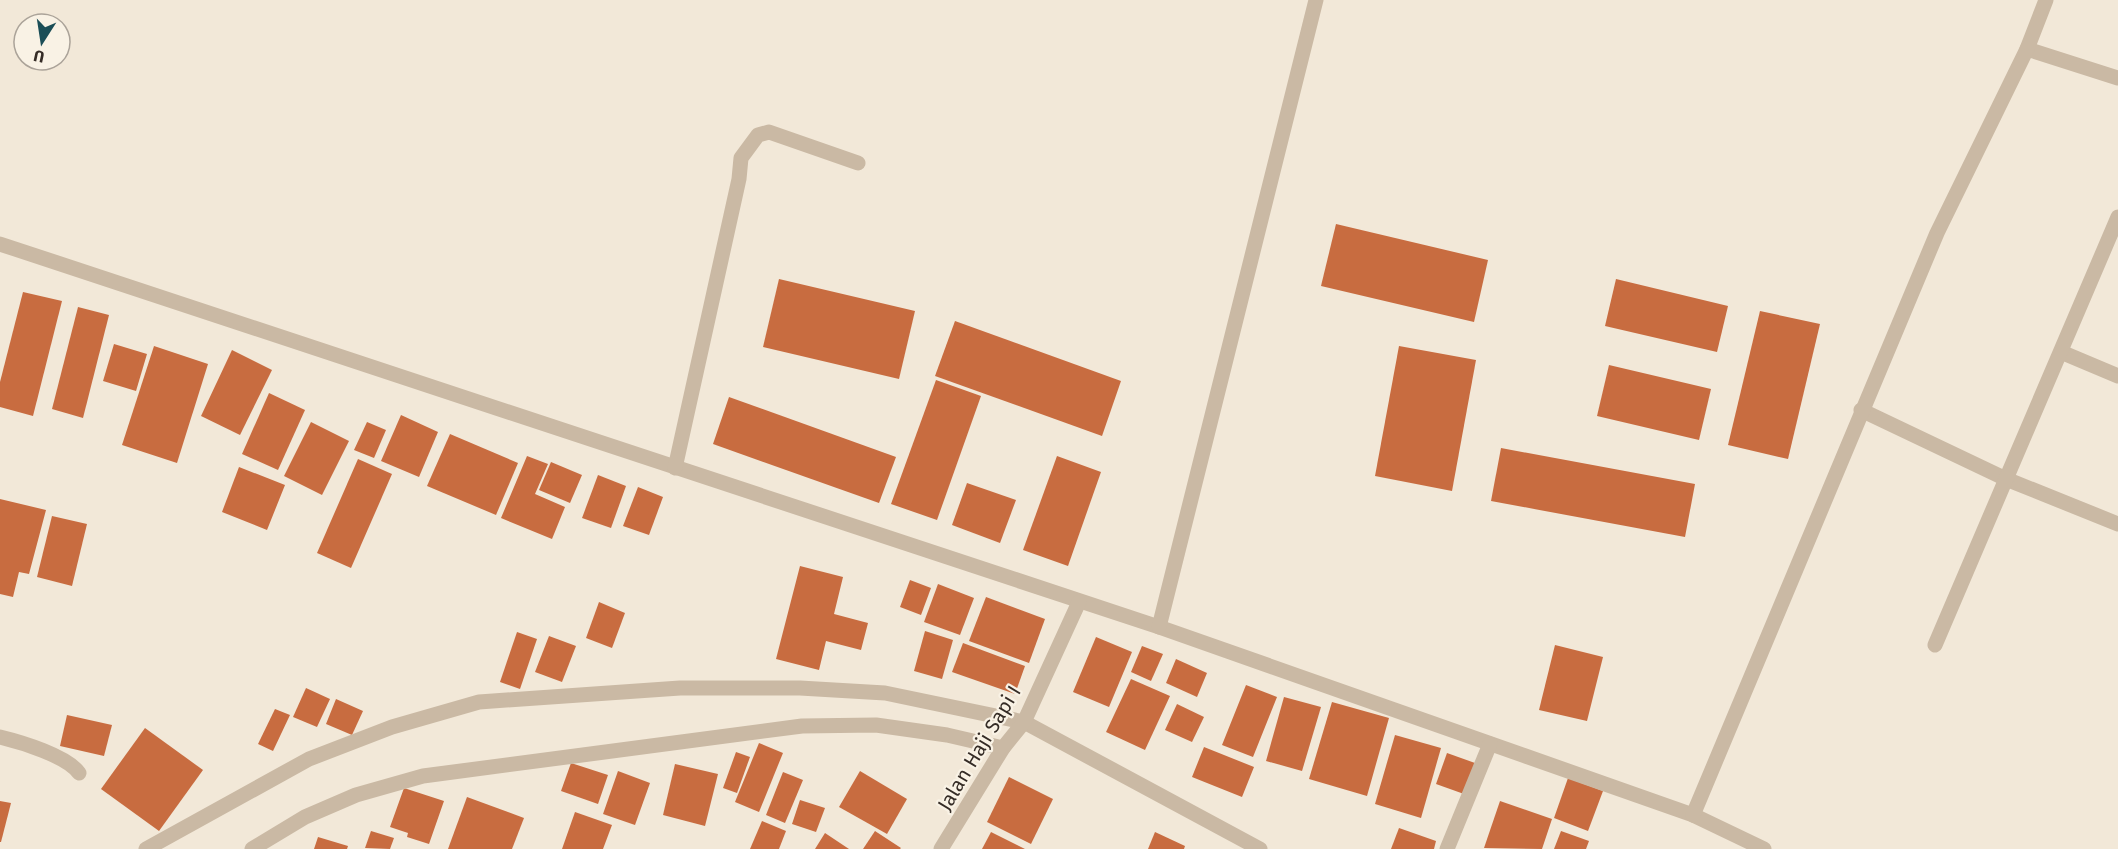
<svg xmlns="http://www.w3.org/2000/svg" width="2118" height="849" font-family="'Fira Sans',sans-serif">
  <rect width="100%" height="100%" fill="#f2e8d8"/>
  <!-- building -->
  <g fill="#c86c40">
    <path d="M1336 224 1488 260 1474 322 1321 286Z"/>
    <path d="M779 279 915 311 899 379 763 347Z"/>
    <path d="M1616 279 1728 306 1717 352 1605 326Z"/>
    <path d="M23 292 62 301 33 416 0 407V382Z"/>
    <path d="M78 307 109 315 83 418 52 409Z"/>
    <path d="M1760 311 1820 324 1788 459 1728 445Z"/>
    <path d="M955 321 1121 381 1102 436 935 376Z"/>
    <path d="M114 344 147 354 136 391 103 381Z"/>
    <path d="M154 346 208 364 177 463 122 445Z"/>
    <path d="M1399 346 1476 360 1452 491 1375 476Z"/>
    <path d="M232 350 272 370 240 435 201 416Z"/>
    <path d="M1609 365 1711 389 1699 440 1597 416Z"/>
    <path d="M936 380 981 396 937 520 891 504Z"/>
    <path d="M269 393 305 410 278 470 242 454Z"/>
    <path d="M729 397 896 457 879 503 713 444Z"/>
    <path d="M401 415 438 432 419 477 381 461Z"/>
    <path d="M311 422 349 441 322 495 284 476Z"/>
    <path d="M367 422 386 430 374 458 354 450Z"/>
    <path d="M450 434 518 463 496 515 427 486Z"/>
    <path d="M1501 448 1695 484 1685 537 1491 501Z"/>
    <path d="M527 456 548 464 535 494 565 507 552 539 501 518Z"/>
    <path d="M1057 456 1101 472 1068 566 1023 550Z"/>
    <path d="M358 459 392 474 351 568 317 553Z"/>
    <path d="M551 462 582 475 570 503 539 490Z"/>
    <path d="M239 467 285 485 267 530 222 512Z"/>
    <path d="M598 475 626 486 611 528 582 518Z"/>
    <path d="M967 483 1016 500 1000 543 952 525Z"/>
    <path d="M638 487 663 497 649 535 623 526Z"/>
    <path d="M0 499 46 510 29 574 19 572 13 597 0 594Z"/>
    <path d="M52 516 87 524 72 586 37 577Z"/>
    <path d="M800 566 843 577 834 614 868 623 861 650 826 641 819 670 776 659Z"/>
    <path d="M910 580 931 588 921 615 900 607Z"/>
    <path d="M938 584 974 598 960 635 924 622Z"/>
    <path d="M986 597 1045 619 1029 663 969 641Z"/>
    <path d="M599 602 625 613 612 648 586 638Z"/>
    <path d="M925 631 953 640 942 679 914 671Z"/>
    <path d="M517 632 537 639 520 689 500 682Z"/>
    <path d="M549 636 576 646 562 682 535 672Z"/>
    <path d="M1096 637 1132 652 1109 707 1073 692Z"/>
    <path d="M963 643 1025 666 1015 694 952 672Z"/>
    <path d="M1555 645 1603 657 1587 721 1539 710Z"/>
    <path d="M1142 646 1163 654 1151 681 1131 672Z"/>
    <path d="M1176 659 1207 673 1197 697 1166 683Z"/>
    <path d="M1131 679 1170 696 1145 750 1106 732Z"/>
    <path d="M1246 685 1277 697 1253 757 1222 745Z"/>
    <path d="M306 688 330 699 317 727 293 717Z"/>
    <path d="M1284 697 1321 707 1302 771 1266 761Z"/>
    <path d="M336 699 363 711 352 735 326 724Z"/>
    <path d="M1332 702 1389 718 1367 796 1309 779Z"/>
    <path d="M1177 704 1204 717 1192 742 1165 730Z"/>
    <path d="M275 709 290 715 273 751 258 744Z"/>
    <path d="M67 715 112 725 104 756 60 746Z"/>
    <path d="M145 728 203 770 159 831 101 789Z"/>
    <path d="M1395 735 1441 748 1421 818 1375 804Z"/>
    <path d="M759 743 783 753 759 812 735 802Z"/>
    <path d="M1204 747 1254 767 1242 797 1192 777Z"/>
    <path d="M736 752 750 757 737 793 723 788Z"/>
    <path d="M1447 753 1475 763 1464 794 1436 784Z"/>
    <path d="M571 763 608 775 598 804 561 791Z"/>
    <path d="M675 764 718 774 705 826 663 815Z"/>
    <path d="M618 771 650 783 635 825 603 814Z"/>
    <path d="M860 771 907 799 887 834 839 807Z"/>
    <path d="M783 772 803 780 785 823 766 815Z"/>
    <path d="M1009 777 1053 799 1031 844 987 822Z"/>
    <path d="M1568 778 1603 791 1588 831 1554 818Z"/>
    <path d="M404 788 444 801 429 844 407 837 408 833 390 827Z"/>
    <path d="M467 797 524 818 512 849H448Z"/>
    <path d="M800 800 825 808 816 832 792 824Z"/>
    <path d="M0 801 11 803 1 842H0Z"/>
    <path d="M1500 801 1552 819 1542 849 1484 848Z"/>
    <path d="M575 812 612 825 603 849H562Z"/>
    <path d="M762 821 786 831 779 849H750Z"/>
    <path d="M1399 828 1436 841 1434 849H1391Z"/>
    <path d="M371 831 394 838 390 849 365 848Z"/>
    <path d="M875 831 901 848 900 849H863Z"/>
    <path d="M1561 831 1589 841 1586 849H1554Z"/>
    <path d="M991 832 1025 849H982Z"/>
    <path d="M1155 832 1185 846 1184 849H1148Z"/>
    <path d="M825 833 849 849H815Z"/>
    <path d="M318 837 348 846 347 849H314Z"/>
  </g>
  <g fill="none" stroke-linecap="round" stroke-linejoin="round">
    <!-- minor -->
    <g stroke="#cab9a4" stroke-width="15">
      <path d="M2027 49 2118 78"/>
      <path d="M0 244 1159 627 1693 815 1764 849"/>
      <path d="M2061 352 2118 376"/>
      <path d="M1861 410 2006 479 2118 524"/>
      <path d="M675 468 739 179 741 158 758 135 769 132 858 163"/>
      <path d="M1159 627 1316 0"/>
      <path d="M1935 645 2118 217"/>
      <path d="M0 737C21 742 67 756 79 773"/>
      <path d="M1693 815 1937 233 2027 49 2046 0"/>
      <path d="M146 849 309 759 392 727 479 702 680 688H800L885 693 1024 722 1260 849"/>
      <path d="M252 849 305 817 356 795 423 776 802 726 876 725 947 735 1003 748"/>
      <path d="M941 849 1003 748 1024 722 1079 602"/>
      <path d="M1447 849 1490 744"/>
    </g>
  </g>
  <g text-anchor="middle" stroke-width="4.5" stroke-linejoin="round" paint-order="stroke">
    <!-- street labels -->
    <g font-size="20" fill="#352c26" stroke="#f9f2e5">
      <text transform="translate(979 748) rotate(-59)" y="7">Jalan Haji Sapi I</text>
    </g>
  </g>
  <!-- north arrow -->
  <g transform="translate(42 42) rotate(192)"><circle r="28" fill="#f9f2e5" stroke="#aba399" stroke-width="1.5"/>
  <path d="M0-4.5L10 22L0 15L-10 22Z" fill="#1b4e57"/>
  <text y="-9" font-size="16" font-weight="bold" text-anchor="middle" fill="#352c26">U</text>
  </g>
</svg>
